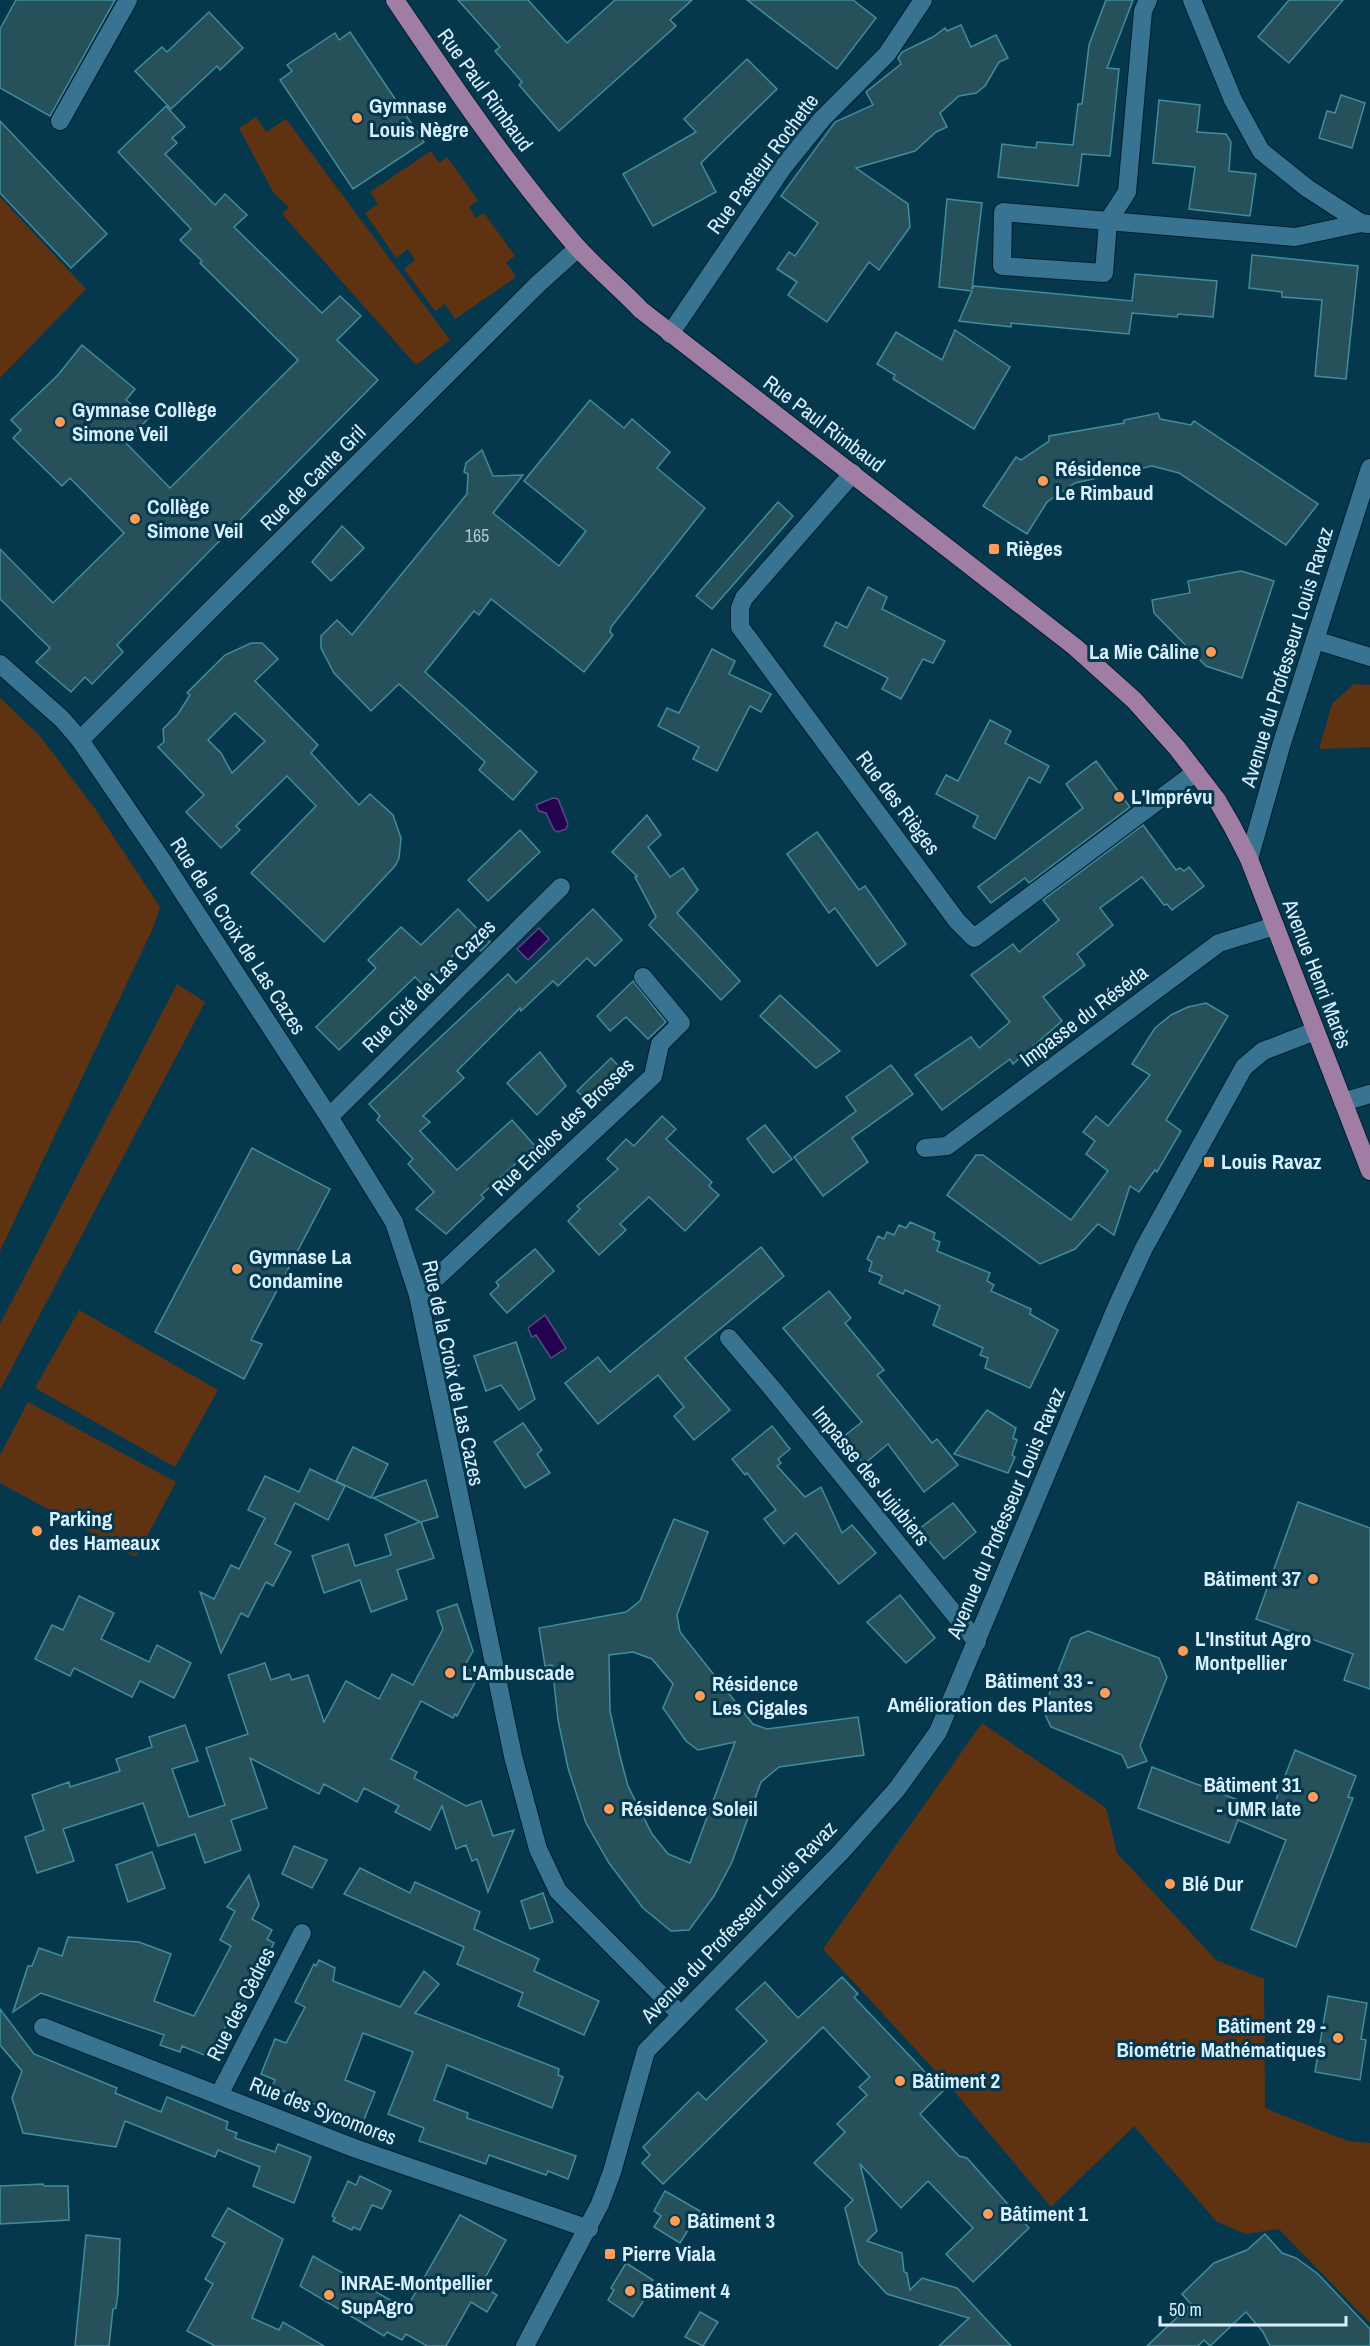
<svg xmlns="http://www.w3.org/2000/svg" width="1370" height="2346" font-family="'Archivo Narrow',sans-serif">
  <rect width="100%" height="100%" fill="#06384d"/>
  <!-- green -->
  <g fill="#5f3312">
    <path d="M256 117 266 132 286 119 450 340 416 365 282 214 289 207 273 192 239 128Z"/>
    <path d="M431 151 439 163 447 157 478 200 469 207 476 218 484 213 515 256 506 262 516 277 455 319 445 304 435 311 404 269 415 260 408 249 396 258 365 213 378 204 370 192Z"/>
    <path d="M0 197 86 289 0 378Z"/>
    <path d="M1354 684 1370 685V747L1319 749 1332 704Z"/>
    <path d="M0 698 39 735 96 810 160 907 153 928 0 1251Z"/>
    <path d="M177 984 205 1002 0 1390V1324Z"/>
    <path d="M79 1310 218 1390 175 1467 35 1388Z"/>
    <path d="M28 1402 176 1482 136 1557 0 1483V1455Z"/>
    <path d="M982 1723 1106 1808 1117 1853 1216 1960 1264 1979 1265 2108 1348 2141 1370 2143V2323L1279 2229 1245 2234 1216 2221 1134 2126 1051 2207 953 2090 823 1949Z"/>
  </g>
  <!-- water -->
  <g fill="#23024e" stroke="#594983" stroke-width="1.5">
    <path d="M553 798 558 799 568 824 566 829 558 832 554 830 546 813 539 811 536 805Z"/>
    <path d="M539 928 549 939 528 960 517 949Z"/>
    <path d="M545 1315 566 1348 551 1358 536 1335 532 1337 528 1328Z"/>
  </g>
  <!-- building -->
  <g fill="#27515a" stroke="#418d9d" stroke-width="1.5" fill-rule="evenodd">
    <path d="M16 0H115L50 116 0 88V29Z"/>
    <path d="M458 0H528L567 43 615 0H692L670 20 676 26 559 131 519 85 522 82 495 51 500 47Z"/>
    <path d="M747 0H853L876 18 837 69Z"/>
    <path d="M1106 0H1133L1107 68 1119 69 1110 156 1082 154 1078 186 998 177 1002 144 1036 148 1037 142 1073 145 1078 104H1082L1089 45Z"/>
    <path d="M1289 0H1343L1289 63 1258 37Z"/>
    <path d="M209 12 243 48 220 70 217 66 171 109 135 71 162 47 167 52Z"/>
    <path d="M961 25 971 47 996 35 1008 58 999 62 985 86 976 93 959 96 940 113 947 127 936 132 915 151 856 168 908 204 910 227 879 270 869 262 827 322 788 295 797 282 777 269 789 252 795 256 818 223 781 196 835 122 873 105 866 92 901 64 898 58 902 52 933 37 945 28 947 31Z"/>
    <path d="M350 32 424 142 353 189 280 80 292 71 287 65 335 33 339 40Z"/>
    <path d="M747 59 777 89 701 163 716 192 653 226 623 174 696 132 684 119Z"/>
    <path d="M1341 95 1365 103 1352 148 1319 138 1327 111 1335 113Z"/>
    <path d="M1159 100 1200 105 1197 132 1226 134 1231 142 1229 171 1256 174 1250 216 1189 209 1195 167 1153 163Z"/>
    <path d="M166 106 185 127 172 138 177 143 165 154 215 205 225 194 247 215 234 227 322 313 340 296 361 316 337 340 378 380 117 645 123 652 92 684 85 677 71 692 36 662 50 648 0 599V549L53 603 124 533 70 478 62 486 13 438 21 430 11 420 58 375 82 345 135 389 126 400 149 418 125 442 170 488 298 360 200 263 202 261 180 240 191 229 118 152Z"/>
    <path d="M0 121 107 234 71 268 0 193Z"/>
    <path d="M947 199 982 203 972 289 974 286 1132 301 1135 274 1217 281 1213 317 1178 314 1177 317 1132 313 1129 334 1011 323V327L959 321 972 291 939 287Z"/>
    <path d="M1252 255 1358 266 1346 379 1315 376 1322 300 1282 297V292L1249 288Z"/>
    <path d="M955 330 1010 367 974 429 893 379 895 375 877 364 896 332 942 360Z"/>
    <path d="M590 400 624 428 632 419 670 452 657 468 705 508 611 627 610 632 613 635 584 672 491 599 479 615 474 611 425 672 537 772 513 800 479 770 485 762 399 684 371 711 334 673 321 648V636L337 620 352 635 467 494 468 474 464 472 466 463 482 450 493 476 523 475 493 513 559 566 586 531 524 481Z"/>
    <path d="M1158 413 1160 419 1191 425 1194 421 1318 504 1286 545 1179 473 1152 466 1075 483 1047 502 1027 534 983 506 1016 457 1021 460 1049 441V436L1124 423V420Z"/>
    <path d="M778 502 793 516 712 609 696 596Z"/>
    <path d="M342 526 364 548 331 581 312 562Z"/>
    <path d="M1241 571 1274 581 1242 678 1206 666 1154 613 1152 600 1190 593 1188 581Z"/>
    <path d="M868 587 887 597 882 609 945 641 933 663 923 659 901 699 882 689 888 678 824 646 836 622 847 628Z"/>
    <path d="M251 643H262L278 659 255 681 318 745 311 753 359 805 370 794 393 815 401 838 399 858 395 866 324 942 251 873 316 806 287 776 236 826 240 830 221 848 186 812 204 795 158 747 164 742 163 729 178 714 190 695 187 693 225 655ZM235 713 265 741 232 773 221 753 208 740Z"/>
    <path d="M712 649 735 661 729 674 771 694 761 712 750 706 717 771 693 759 699 747 658 726 667 708 679 713Z"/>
    <path d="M990 720 1011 731 1005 743 1049 766 1040 783 1029 777 995 839 973 827 978 816 936 794 946 775 958 781Z"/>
    <path d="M1096 761 1130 807 1029 883 1025 878 991 903 978 887 1083 808 1066 784Z"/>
    <path d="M647 815 661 835 648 847 670 877 683 868 698 890 677 913 740 981 721 1000 649 925 656 917 635 877 637 876 612 852Z"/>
    <path d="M1143 825 1176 870 1180 868 1184 871 1189 867 1204 886 1172 910 1167 904 1164 905 1142 877 1100 908 1113 925 1077 954 1085 965 1043 997 1062 1021 1013 1064 1010 1059 942 1110 915 1075 971 1037 979 1048 1010 1022 971 975 1013 944 1019 952 1059 920 1043 900Z"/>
    <path d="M520 830 540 852 488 901 468 880Z"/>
    <path d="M817 832 859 890 865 886 906 944 877 966 835 908 829 913 787 854Z"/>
    <path d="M458 909 490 942 481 951 466 942 424 986 415 977 339 1050 316 1027 376 968 368 960 401 927 421 945Z"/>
    <path d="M593 909 622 940 595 966 587 958 558 986 553 981 521 1011 520 1008 457 1071 464 1078 423 1116 430 1122 420 1131 457 1170 512 1120 535 1146 481 1195 484 1198 446 1234 416 1209 434 1192 408 1164 413 1159 377 1120 380 1116 369 1104 508 974 516 983Z"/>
    <path d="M633 981 666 1022 648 1039 626 1017 610 1031 597 1016Z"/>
    <path d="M780 995 840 1051 816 1068 760 1016Z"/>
    <path d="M1206 1003 1228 1016 1166 1120 1181 1131 1157 1172 1155 1170 1139 1192 1130 1186 1114 1235 1098 1224 1075 1249 1040 1264 947 1195 976 1155H983L1071 1220 1108 1171 1086 1154 1095 1141 1083 1132 1096 1116 1108 1126 1150 1075 1132 1064 1155 1028 1171 1015 1188 1007Z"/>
    <path d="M540 1052 566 1086 537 1115 507 1083Z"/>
    <path d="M611 1058 627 1075 593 1107 577 1091Z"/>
    <path d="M891 1065 913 1094 852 1138 868 1162 823 1196 794 1157 856 1111 846 1097Z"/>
    <path d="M662 1116 676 1129 666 1139 712 1182 709 1186 719 1195 685 1231 649 1197 620 1224 626 1230 599 1255 568 1221 580 1209 577 1206 618 1169 607 1159 626 1139 634 1146Z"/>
    <path d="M765 1125 792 1159 773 1173 747 1139Z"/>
    <path d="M252 1148 330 1189 251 1340 262 1344 244 1379 155 1332Z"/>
    <path d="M910 1222 935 1233 933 1239 940 1242 937 1251 990 1273 987 1281 994 1285 991 1291 1031 1309 1030 1314 1058 1330 1030 1388 985 1368 988 1358 980 1355 983 1348 933 1325 940 1306 905 1290 903 1294 879 1283 882 1276 869 1271 872 1262 867 1259 878 1236 884 1239 887 1232 894 1235 899 1225 906 1228Z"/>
    <path d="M761 1247 784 1276 685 1358 730 1410 694 1440 674 1416 684 1407 658 1375 598 1424 565 1383 598 1357 610 1372Z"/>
    <path d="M535 1249 554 1271 507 1313 490 1294 499 1286 496 1282Z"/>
    <path d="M829 1291 851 1318 845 1323 884 1370 877 1375 932 1443 937 1439 958 1465 924 1492 888 1444 864 1464 843 1437 862 1422 783 1328Z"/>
    <path d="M516 1342 535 1399 519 1410 501 1385 486 1391 474 1356Z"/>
    <path d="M987 1410 1016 1428 1013 1438 1017 1440 1012 1455 1015 1457 1008 1473 954 1454Z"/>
    <path d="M523 1423 542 1450 537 1454 550 1473 525 1488 494 1442Z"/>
    <path d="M772 1426 790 1449 778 1459 781 1463 777 1466 805 1497 821 1487 842 1533 852 1525 876 1553 839 1584 796 1533 784 1544 764 1519 776 1510 747 1473 745 1475 732 1459Z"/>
    <path d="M353 1447 388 1464 371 1498 336 1481Z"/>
    <path d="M310 1469 345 1486 328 1520 295 1503 275 1544 291 1552 273 1586 266 1582 248 1617 241 1613 221 1653 200 1592 214 1599 231 1565 239 1569 265 1518 248 1510 265 1476 299 1492Z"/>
    <path d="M426 1480 438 1517 421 1522 434 1558 397 1570 407 1599 371 1612 360 1580 324 1593 312 1556 348 1544 355 1566 391 1555 385 1535 420 1522 373 1498Z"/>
    <path d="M1298 1502 1370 1528V1689L1344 1680 1353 1654 1256 1619Z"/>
    <path d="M953 1503 976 1532 944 1559 919 1529Z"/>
    <path d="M674 1519 708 1532 677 1615 680 1632 753 1724 767 1729 858 1717 864 1755 779 1767 761 1782 732 1862 714 1896 689 1930 671 1931 643 1908 609 1863 586 1823 568 1768 558 1720 552 1665 545 1666 539 1628 626 1612 640 1601ZM633 1652 652 1659 673 1684 663 1708 686 1741 698 1750 735 1742 690 1863 668 1854 652 1834 628 1786 620 1756 610 1711 609 1655Z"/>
    <path d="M900 1595 935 1638 906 1663 867 1622Z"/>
    <path d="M79 1596 114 1613 101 1639 149 1662 157 1645 191 1663 174 1698 140 1681 132 1697 74 1668 70 1676 35 1659 52 1625 63 1630Z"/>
    <path d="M457 1604 473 1651 464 1667 479 1675 457 1716 455 1714 453 1718 421 1701 391 1759 417 1772 414 1778 466 1806 481 1801 493 1836 514 1830 488 1892 477 1859 472 1861 466 1845 456 1849 442 1806 430 1830 395 1812 399 1806 364 1788 357 1802 324 1784 319 1794 250 1758 267 1808 231 1820 241 1850 205 1863 195 1834 158 1846 143 1803 63 1829 74 1861 37 1873 25 1837 44 1830 32 1795 69 1782 70 1787 120 1771 116 1759 152 1747 149 1737 185 1725 198 1761 172 1769 189 1817 225 1805 206 1748 248 1734 228 1675 265 1663 271 1680 289 1674 292 1680 308 1675 324 1722 346 1681 379 1699 392 1674 413 1685 443 1629 437 1611Z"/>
    <path d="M1088 1631 1159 1658 1167 1677 1140 1746 1147 1761 1128 1768 1122 1755 1051 1727 1043 1710 1071 1638Z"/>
    <path d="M1295 1750 1356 1776 1348 1797 1353 1798 1296 1947 1251 1929 1286 1840 1238 1820 1229 1843 1138 1808 1152 1767 1264 1810 1265 1807 1272 1810Z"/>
    <path d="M294 1846 327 1860 312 1888 282 1874Z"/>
    <path d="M152 1852 165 1888 128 1902 116 1865Z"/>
    <path d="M360 1868 410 1893 415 1882 480 1912 474 1929 539 1959 534 1971 599 2001 584 2035 518 2006 523 1993 457 1964 464 1947 344 1894Z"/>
    <path d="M249 1875 259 1905 252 1919 272 1930 267 1939 274 1943 236 2020 229 2016 214 2059 182 2046 180 2052 160 2045 164 2035 41 1993 13 2012 28 1966H32L39 1948 62 1956 68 1937 139 1942 171 1954 154 2001 194 2016 231 1946 220 1940 235 1911 227 1907Z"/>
    <path d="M543 1893 553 1922 530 1929 521 1901Z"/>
    <path d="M319 1960 335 1968 333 1981 400 2007 424 1971 439 1984 415 2013 559 2069 558 2075 563 2077 552 2108 447 2065 434 2100 468 2113 467 2118 576 2156 568 2179 548 2171 546 2175 489 2155 486 2164 419 2141 424 2128 388 2114 413 2052 363 2033 345 2080 375 2092 363 2122 342 2112 338 2118 315 2108 317 2105 272 2086 275 2080 261 2074 275 2039 286 2043 305 2007 295 2002 314 1964 316 1966Z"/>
    <path d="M842 1977 858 1994 854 1997 943 2091 920 2114 959 2156 967 2158 1029 2228 973 2282 946 2254 973 2228 928 2181 901 2208 860 2164 877 2231 867 2241 902 2253 904 2272 907 2273 910 2290 922 2278 957 2288 1011 2346H939L969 2318 887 2294 859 2264 845 2208 853 2200 814 2163 845 2132 837 2124 867 2095 859 2087 870 2077 823 2027 663 2184 642 2163 650 2155 643 2147 698 2092 706 2100 767 2041 736 2009 765 1982 798 2018Z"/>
    <path d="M1328 1996 1367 2003 1361 2039 1366 2040 1360 2080 1315 2072Z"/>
    <path d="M0 2009 34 2054 117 2088 115 2093 161 2112 167 2097 228 2122 226 2129 237 2133 235 2138 275 2152 278 2144 311 2157 294 2203 253 2186 260 2167 218 2150 215 2157 125 2121 116 2147 23 2133 12 2098 22 2071 0 2045Z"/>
    <path d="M360 2176 391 2191 382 2209 372 2205 360 2230 353 2227 352 2230 333 2221 335 2218 332 2216 348 2181 356 2185Z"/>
    <path d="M43 2184 44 2186H68L69 2220 0 2224V2186Z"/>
    <path d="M665 2191 700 2211 680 2243 654 2227 661 2216 654 2211Z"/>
    <path d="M228 2208 283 2239 252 2318 279 2330 283 2322 324 2346H215L187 2331 213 2284 205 2279 225 2243 212 2236Z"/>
    <path d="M460 2215 506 2240 481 2285 497 2295 487 2312 471 2302 446 2346H427L406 2334 402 2340 387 2332 384 2336 300 2286 313 2256 406 2309Z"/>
    <path d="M1265 2234 1282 2253 1296 2258 1318 2274 1370 2329V2346H1270L1263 2332 1246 2312 1210 2346 1204 2340 1198 2346H1147L1191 2304 1182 2294 1214 2263 1247 2250Z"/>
    <path d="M86 2235 120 2239 118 2292 116 2308 113 2309 109 2346H75Z"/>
    <path d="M626 2263 653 2280 646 2290 649 2292 633 2317 608 2300 614 2290 611 2288Z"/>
    <path d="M700 2312 718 2322 703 2346 685 2337Z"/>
  </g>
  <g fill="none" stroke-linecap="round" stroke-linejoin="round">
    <!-- minor casing -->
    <g stroke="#001e2d" stroke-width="20">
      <g id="minor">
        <path d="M1148 0 1143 11 1127 192 1108 221 1104 273 1002 266 1003 212 1295 237 1361 223"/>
        <path d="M1192 0 1233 100 1261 151 1307 188 1361 223 1368 224"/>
        <path d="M60 121 128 0"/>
        <path d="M670 334 784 166 822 119 887 54 923 0"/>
        <path d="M853 473 744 598 740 608V627L957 921 974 938 1196 772"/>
        <path d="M1315 640 1370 657"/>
        <path d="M0 664 62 719 80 740 162 860 329 1117 394 1222 418 1295 513 1756 538 1849 558 1891 680 2014"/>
        <path d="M80 740 538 284 578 248"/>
        <path d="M1343 1102 1370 1094"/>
        <path d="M329 1117 561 887"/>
        <path d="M925 1148 947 1146 1219 943 1275 926"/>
        <path d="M418 1295 653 1076 660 1044 681 1023 643 977"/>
        <path d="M729 1338 771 1387 977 1642"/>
        <path d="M43 2027 354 2148 589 2229"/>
        <path d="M219 2095 302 1933"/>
      </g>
    </g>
    <!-- tertiary casing -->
    <g stroke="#001e2d" stroke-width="20">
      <g id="tertiary">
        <path d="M1249 859 1281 746 1370 468"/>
        <path d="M525 2346 600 2204 612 2172 646 2051 841 1852 897 1789 938 1732 1117 1306 1144 1248 1244 1067 1263 1051 1315 1031"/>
      </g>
    </g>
    <!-- primary casing -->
    <g stroke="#001e2d" stroke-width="20">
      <path id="primary" d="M395 0C452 84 509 169 576 246 596 268 620 288 641 310L1075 647 1134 700 1177 748 1217 800 1232 826 1249 859 1370 1171"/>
    </g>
    <!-- minor -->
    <use href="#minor" stroke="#387392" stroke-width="18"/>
    <!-- tertiary -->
    <use href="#tertiary" stroke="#387392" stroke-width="18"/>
    <!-- primary -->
    <use href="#primary" stroke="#a07ea3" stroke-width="18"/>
  </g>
  <!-- markers -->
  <g fill="#fe9c58" stroke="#06384d" stroke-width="2">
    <circle cx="357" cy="118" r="6"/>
    <circle cx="60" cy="422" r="6"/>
    <circle cx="1043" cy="481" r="6"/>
    <circle cx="135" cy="519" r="6"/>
    <rect x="988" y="543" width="12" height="12" rx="3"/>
    <circle cx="1211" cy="652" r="6"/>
    <circle cx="1119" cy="797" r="6"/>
    <rect x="1203" y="1156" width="12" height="12" rx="3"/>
    <circle cx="237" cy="1269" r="6"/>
    <circle cx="37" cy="1531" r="6"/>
    <circle cx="1313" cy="1579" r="6"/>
    <circle cx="1183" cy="1651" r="6"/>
    <circle cx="450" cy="1673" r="6"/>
    <circle cx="1105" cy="1693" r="6"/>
    <circle cx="700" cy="1696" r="6"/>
    <circle cx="1313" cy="1797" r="6"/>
    <circle cx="609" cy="1809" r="6"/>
    <circle cx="1170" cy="1884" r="6"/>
    <circle cx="1338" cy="2038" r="6"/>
    <circle cx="900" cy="2081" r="6"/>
    <circle cx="988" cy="2214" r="6"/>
    <circle cx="675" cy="2221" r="6"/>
    <rect x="604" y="2248" width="12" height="12" rx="3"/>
    <circle cx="630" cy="2291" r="6"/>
    <circle cx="329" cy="2295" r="6"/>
  </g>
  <g text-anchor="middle" stroke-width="6" stroke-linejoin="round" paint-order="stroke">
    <!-- number labels -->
    <g font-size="18" fill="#acc8d5">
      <text x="477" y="542">165</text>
    </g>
    <!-- street labels -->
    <g font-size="21" fill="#d8f0fe" stroke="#06384d">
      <text transform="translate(485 90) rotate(54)" y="7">Rue Paul Rimbaud</text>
      <text transform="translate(763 164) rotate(-53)" y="7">Rue Pasteur Rochette</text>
      <text transform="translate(824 424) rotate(37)" y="7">Rue Paul Rimbaud</text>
      <text transform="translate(313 478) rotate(-45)" y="7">Rue de Cante Gril</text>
      <text transform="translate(1287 657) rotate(-73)" y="7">Avenue du Professeur Louis Ravaz</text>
      <text transform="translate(898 803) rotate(53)" y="7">Rue des Rièges</text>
      <text transform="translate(238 936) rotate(57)" y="7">Rue de la Croix de Las Cazes</text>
      <text transform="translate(1317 974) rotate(69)" y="7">Avenue Henri Marès</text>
      <text transform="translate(429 986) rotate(-45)" y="7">Rue Cité de Las Cazes</text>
      <text transform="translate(1084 1016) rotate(-37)" y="7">Impasse du Réséda</text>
      <text transform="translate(563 1127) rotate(-44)" y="7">Rue Enclos des Brosses</text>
      <text transform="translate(453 1373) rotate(78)" y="7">Rue de la Croix de Las Cazes</text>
      <text transform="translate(871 1476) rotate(51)" y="7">Impasse des Jujubiers</text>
      <text transform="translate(1006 1513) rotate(-67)" y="7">Avenue du Professeur Louis Ravaz</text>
      <text transform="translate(739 1922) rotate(-46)" y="7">Avenue du Professeur Louis Ravaz</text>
      <text transform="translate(241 2004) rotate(-63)" y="7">Rue des Cèdres</text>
      <text transform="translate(323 2111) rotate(21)" y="7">Rue des Sycomores</text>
    </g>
    <!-- poi labels -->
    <g font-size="21" font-weight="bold" fill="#d8f0fe" stroke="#06384d" text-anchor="start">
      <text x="369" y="113">Gymnase<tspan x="369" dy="24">Louis Nègre</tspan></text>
      <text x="72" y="417">Gymnase Collège<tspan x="72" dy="24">Simone Veil</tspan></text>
      <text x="1055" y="476">Résidence<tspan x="1055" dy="24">Le Rimbaud</tspan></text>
      <text x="147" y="514">Collège<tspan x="147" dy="24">Simone Veil</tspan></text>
      <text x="1006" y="556">Rièges</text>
      <text x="1199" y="659" text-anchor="end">La Mie Câline</text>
      <text x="1131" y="804">L'Imprévu</text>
      <text x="1221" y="1169">Louis Ravaz</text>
      <text x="249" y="1264">Gymnase La<tspan x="249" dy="24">Condamine</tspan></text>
      <text x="49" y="1526">Parking<tspan x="49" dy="24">des Hameaux</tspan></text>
      <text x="1301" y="1586" text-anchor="end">Bâtiment 37</text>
      <text x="1195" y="1646">L'Institut Agro<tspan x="1195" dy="24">Montpellier</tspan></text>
      <text x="462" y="1680">L'Ambuscade</text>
      <text x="1093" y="1688" text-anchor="end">Bâtiment 33 -<tspan x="1093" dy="24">Amélioration des Plantes</tspan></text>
      <text x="712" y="1691">Résidence<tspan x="712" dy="24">Les Cigales</tspan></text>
      <text x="1301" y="1792" text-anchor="end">Bâtiment 31<tspan x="1301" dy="24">- UMR Iate</tspan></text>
      <text x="621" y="1816">Résidence Soleil</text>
      <text x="1182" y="1891">Blé Dur</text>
      <text x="1326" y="2033" text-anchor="end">Bâtiment 29 -<tspan x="1326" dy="24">Biométrie Mathématiques</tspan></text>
      <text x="912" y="2088">Bâtiment 2</text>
      <text x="1000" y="2221">Bâtiment 1</text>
      <text x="687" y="2228">Bâtiment 3</text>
      <text x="622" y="2261">Pierre Viala</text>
      <text x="341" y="2290">INRAE-Montpellier<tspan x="341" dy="24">SupAgro</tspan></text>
      <text x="642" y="2298">Bâtiment 4</text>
    </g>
  </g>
  <!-- scale -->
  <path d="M1160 2316v9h186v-9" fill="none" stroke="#d8f0fe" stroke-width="3"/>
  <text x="1169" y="2316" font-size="18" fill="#d8f0fe" stroke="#06384d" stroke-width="4.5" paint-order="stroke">50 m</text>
</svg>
